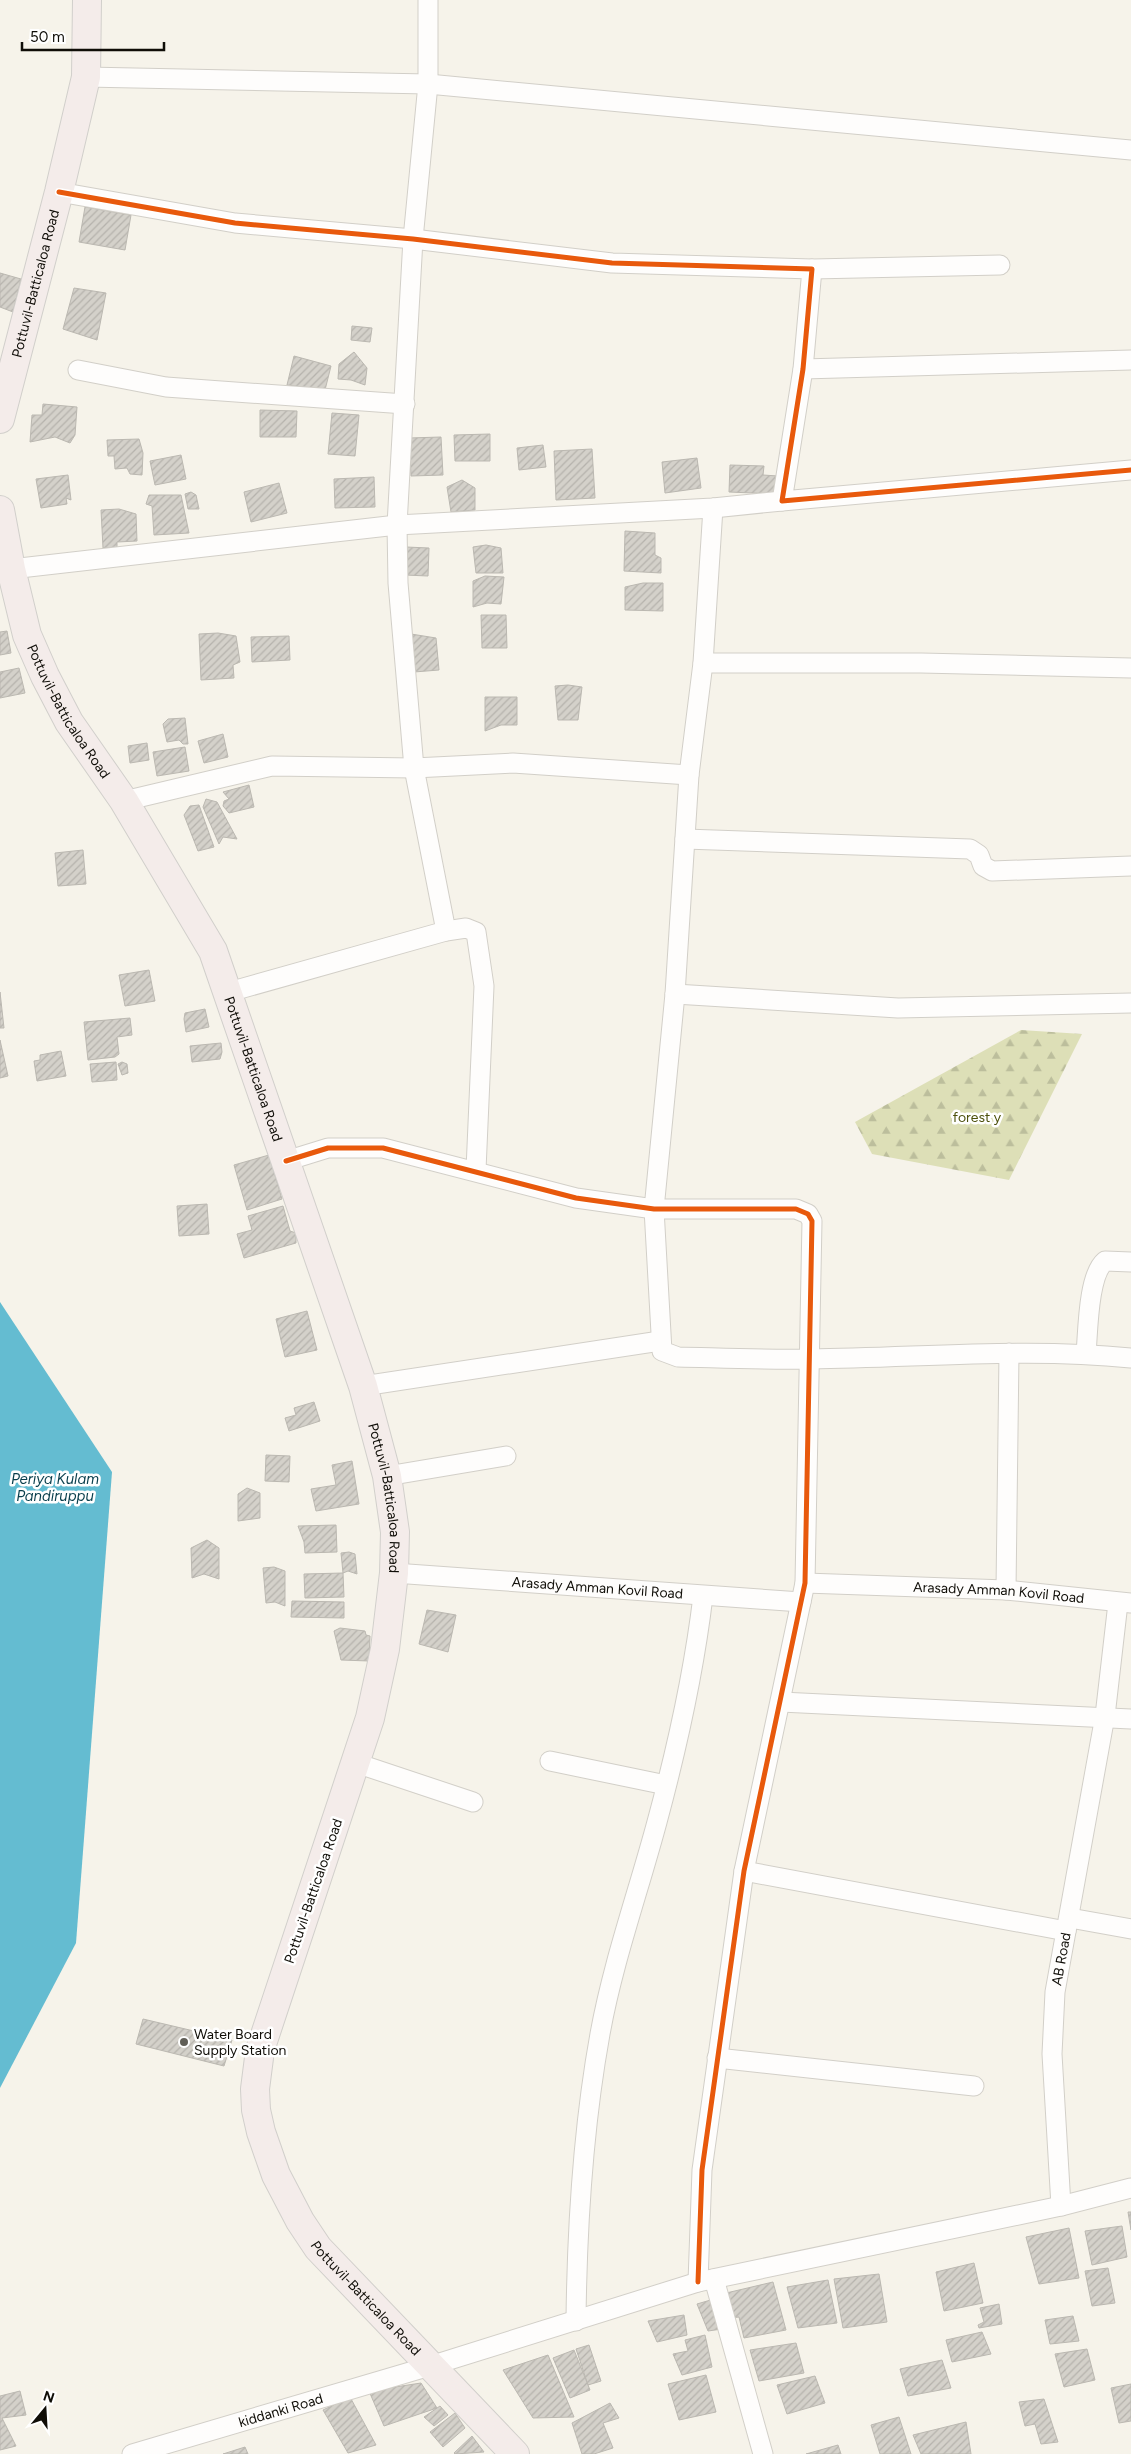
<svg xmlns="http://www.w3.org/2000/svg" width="1131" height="2454" font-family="Figtree,sans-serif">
  <defs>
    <pattern id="forest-firs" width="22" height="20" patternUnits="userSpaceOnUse" patternTransform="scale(1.25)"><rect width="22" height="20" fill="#dddfb7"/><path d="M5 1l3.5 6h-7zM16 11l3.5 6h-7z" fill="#bcbe9c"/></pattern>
    <pattern id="building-hatch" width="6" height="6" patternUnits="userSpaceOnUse" patternTransform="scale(1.25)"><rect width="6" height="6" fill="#d4d1ca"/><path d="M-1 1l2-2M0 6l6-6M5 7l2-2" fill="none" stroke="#b5b2ac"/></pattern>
  </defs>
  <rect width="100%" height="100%" fill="#f6f3ea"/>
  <!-- forest -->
  <path fill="url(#forest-firs)" d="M1021 1030 1082 1034 1009 1180 872 1154 855 1122Z"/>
  <!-- water -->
  <path fill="#64bcd1" d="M0 1302 112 1472 76 1943 0 2088Z"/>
  <!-- building -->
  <g fill="url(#building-hatch)" stroke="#bbb8b1">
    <path d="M85 207 131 215 125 250 79 242Z"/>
    <path d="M0 273 21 279 13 312 0 307Z"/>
    <path d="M74 288 106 293 97 340 63 329Z"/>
    <path d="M352 326 372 328 370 342 351 340Z"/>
    <path d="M354 352 367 368 365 385 351 380 338 379 339 364Z"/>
    <path d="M294 356 331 366 325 390 287 385Z"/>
    <path d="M43 404 77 407 75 435 70 443 55 437 30 442 32 415H42Z"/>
    <path d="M260 410 297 411 296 437H260Z"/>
    <path d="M332 413 359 415 355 456 328 454Z"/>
    <path d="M490 434V461H455L454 435Z"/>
    <path d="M441 437 443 475 411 476 409 438Z"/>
    <path d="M139 439 143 453 142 475 130 474 127 468 115 469 114 456H108L107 440Z"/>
    <path d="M543 445 546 467 519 470 517 448Z"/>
    <path d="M592 449 595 498 556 500 554 451Z"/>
    <path d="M181 455 186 479 155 485 150 461Z"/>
    <path d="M697 458 701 488 665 493 662 462Z"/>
    <path d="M730 465 764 466 763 475 778 476 776 494 729 492Z"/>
    <path d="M68 475 71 500 66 498 67 504 41 508 36 479Z"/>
    <path d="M374 477 375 507 335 508 334 479Z"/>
    <path d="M462 480 475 488V510L451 512 447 487Z"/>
    <path d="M279 483 287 513 251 522 244 492Z"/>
    <path d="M191 492 196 495 199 509H188L185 494Z"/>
    <path d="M149 495H181L189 533 154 535 152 506 146 504Z"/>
    <path d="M119 509 136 514 137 541 117 542V548H103L101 510Z"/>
    <path d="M625 531 655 533V555L661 558V573L624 571Z"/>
    <path d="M486 545 501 548 503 573H476L473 547Z"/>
    <path d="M406 547 429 548 428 576 405 575Z"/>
    <path d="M485 576 504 577 501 604 487 603 473 607V581Z"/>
    <path d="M643 583H663V611L625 610V587Z"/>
    <path d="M481 615H506L507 648H482Z"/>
    <path d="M7 631 11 653 0 655V632Z"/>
    <path d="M218 633 236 636 240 662 233 665 234 678 201 680 199 634Z"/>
    <path d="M411 634 436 638 439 670 414 672Z"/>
    <path d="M289 636 290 660 252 662 251 637Z"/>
    <path d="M19 668 25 693 0 698V672Z"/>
    <path d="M568 685 582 687 578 720H558L555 686Z"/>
    <path d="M485 697H517V725H501L485 731Z"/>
    <path d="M185 718 188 744H183L179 740 167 742 163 724 168 719Z"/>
    <path d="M223 734 228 757 204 763 198 741Z"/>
    <path d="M147 743 149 760 130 763 128 746Z"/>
    <path d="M185 747 189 771 157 776 153 752Z"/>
    <path d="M249 785 254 807 229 813 223 806 224 801 229 799 223 792Z"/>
    <path d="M206 799 217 802 237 839 223 837 219 844 203 807Z"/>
    <path d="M199 805 214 847 198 851 184 815 190 806Z"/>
    <path d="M83 850 86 884 58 886 55 853Z"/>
    <path d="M149 970 155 1001 125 1006 119 975Z"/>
    <path d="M0 992 4 1028H0Z"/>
    <path d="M205 1009 209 1027 186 1032 184 1019 185 1013Z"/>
    <path d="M130 1018 132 1035 117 1037 119 1054 115 1057 88 1060 84 1022Z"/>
    <path d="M0 1040 8 1076 0 1078Z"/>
    <path d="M221 1043 222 1052 220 1059 192 1062 190 1046Z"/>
    <path d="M61 1051 66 1076 37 1081 34 1061 40 1060V1055Z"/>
    <path d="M116 1062 117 1080 92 1082 90 1064Z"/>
    <path d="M122 1062 127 1064 128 1073 122 1075 118 1064Z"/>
    <path d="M269 1155 282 1199 247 1210 234 1165Z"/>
    <path d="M207 1204 209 1234 179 1236 177 1206Z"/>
    <path d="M283 1206 290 1231 296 1233V1243L244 1258 237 1234 252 1230 248 1216Z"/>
    <path d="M307 1311 317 1350 285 1357 276 1319Z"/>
    <path d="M314 1402 320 1421 289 1431 285 1418 296 1415 294 1408Z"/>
    <path d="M266 1455 290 1456 289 1482 265 1481Z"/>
    <path d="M352 1461 359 1504 316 1511 311 1489 336 1485 332 1465Z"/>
    <path d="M247 1488 260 1493V1518L238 1521V1494Z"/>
    <path d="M336 1525 337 1552 305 1553 304 1542 298 1526Z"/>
    <path d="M207 1540 219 1548V1579L204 1574 192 1578 191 1548Z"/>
    <path d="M349 1552 355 1554 357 1574 348 1571 343 1573 341 1553Z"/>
    <path d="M274 1567 285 1571V1606L275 1602 266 1603 263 1568Z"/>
    <path d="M343 1573 344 1597 305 1598 304 1574Z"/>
    <path d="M292 1601 344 1602V1618L291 1617Z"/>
    <path d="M427 1610 456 1615 448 1652 419 1644Z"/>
    <path d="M340 1628 365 1631 366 1635 370 1636 369 1661 341 1660 334 1631Z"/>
    <path d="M143 2019 232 2040 224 2066 136 2044Z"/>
    <path d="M1128 2212H1131V2230Z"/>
    <path d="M1122 2226 1127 2257 1092 2265 1085 2231Z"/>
    <path d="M1069 2228 1079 2278 1039 2284 1026 2237Z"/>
    <path d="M974 2263 983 2303 944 2311 936 2272Z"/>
    <path d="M1108 2268 1115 2303 1092 2306 1085 2271Z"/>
    <path d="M879 2274 887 2322 843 2328 834 2279Z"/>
    <path d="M828 2280 837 2323 798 2328 787 2287Z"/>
    <path d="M773 2282 786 2330 744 2338 739 2317 729 2318 722 2294Z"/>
    <path d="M714 2299 722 2329 708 2331 697 2304Z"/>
    <path d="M999 2304 1002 2324 979 2328 978 2325 984 2322 980 2308Z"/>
    <path d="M684 2315 687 2335 657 2342 648 2321Z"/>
    <path d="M1073 2316 1079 2341 1050 2344 1045 2320Z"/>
    <path d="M982 2332 991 2354 952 2362 946 2340Z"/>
    <path d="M705 2335 712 2367 682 2375 673 2354 688 2351 685 2340Z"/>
    <path d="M796 2343 804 2373 759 2381 750 2350Z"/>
    <path d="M589 2345 601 2381 588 2385 576 2349Z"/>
    <path d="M1087 2349 1095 2380 1064 2387 1055 2354Z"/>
    <path d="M574 2350 590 2390 570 2398 553 2358Z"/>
    <path d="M548 2355 574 2417 533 2418 503 2370Z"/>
    <path d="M942 2360 951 2388 908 2396 900 2369Z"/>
    <path d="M706 2375 716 2412 679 2420 668 2384Z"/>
    <path d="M815 2376 825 2403 787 2414 777 2385Z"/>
    <path d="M421 2383 437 2408 384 2426 369 2391Z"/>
    <path d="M1131 2384V2421L1119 2423 1111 2388Z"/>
    <path d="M20 2391 26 2415 2 2418 16 2446 0 2450V2396Z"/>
    <path d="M350 2397 376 2445 348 2453 323 2410Z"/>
    <path d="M1044 2399 1058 2442 1041 2444 1035 2424 1025 2426 1019 2402Z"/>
    <path d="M610 2403 619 2418 603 2423 613 2448 594 2454H582L572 2423Z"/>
    <path d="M440 2406 448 2415 434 2426 424 2417Z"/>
    <path d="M455 2413 465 2428 443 2447 430 2432Z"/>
    <path d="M899 2417 911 2454H880L871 2425Z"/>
    <path d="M966 2422 971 2454H921L913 2435Z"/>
    <path d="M472 2436 484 2452 455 2454 454 2453Z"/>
    <path d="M838 2445 841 2454H806Z"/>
    <path d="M245 2447 248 2454H223Z"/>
  </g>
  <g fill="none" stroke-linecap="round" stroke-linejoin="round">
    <!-- minor casing -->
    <g stroke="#d2cfc8" stroke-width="21">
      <g id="minor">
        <path d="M428 0V84L413 239 397 525 398 583 414 768 446 931"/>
        <path d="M86 77 428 84 1131 150"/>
        <path d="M59 192 235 223 413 239 612 263 812 269 803 369 782 501 1131 470"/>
        <path d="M812 269 1000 265"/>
        <path d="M803 369 1131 360"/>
        <path d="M78 370 166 387 405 404"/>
        <path d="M713 508 703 663 689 775 675 994 654 1209 662 1351 678 1357C722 1358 767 1360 811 1359 918 1358 1025 1347 1131 1358"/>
        <path d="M11 569 397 525 713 508 782 501"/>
        <path d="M703 663H921L1131 668"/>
        <path d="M124 801 272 766 414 768 513 763 689 775"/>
        <path d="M685 839 970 849 979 855 983 866 992 871 1131 866"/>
        <path d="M229 992 446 931 466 928 476 932 484 986 476 1170"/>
        <path d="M675 994 898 1008 1131 1003"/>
        <path d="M286 1161 328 1148H383L576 1198 654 1209H796L808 1214 812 1221 805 1583 744 1871 702 2170 698 2282"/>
        <path d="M1086 1354C1088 1332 1088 1275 1105 1261L1131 1262"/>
        <path d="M363 1386 660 1341"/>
        <path d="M387 1476 506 1456"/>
        <path id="s1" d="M394 1573 801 1602"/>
        <path id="s2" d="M805 1583 1006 1590 1131 1603"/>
        <path d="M1006 1590 1009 1353"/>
        <path d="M781 1702 1131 1719"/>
        <path d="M550 1761 666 1785"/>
        <path d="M356 1763 473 1802"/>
        <path d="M744 1871 1066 1931"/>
        <path d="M1070 1918 1131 1929"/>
        <path d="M717 2058 974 2086"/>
        <path id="s3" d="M1061 2206 1052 2054 1055 1992 1105 1716 1118 1603"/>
        <path d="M714 2279 763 2454"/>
        <path d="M576 2321C577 2225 583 2128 600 2034 613 1962 638 1893 657 1822 677 1748 694 1672 703 1596"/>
        <path id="s4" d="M132 2454 430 2366 698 2282 1061 2206 1131 2188"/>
      </g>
    </g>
    <!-- trunk casing -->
    <g stroke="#d1cfcb" stroke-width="30">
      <g id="trunk">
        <path id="s5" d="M0 419 59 192 86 77 87 0"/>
        <path id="s6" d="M0 510 11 569 27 635 45 676 69 722 124 801 213 951 363 1386 387 1476 395 1532 394 1573 385 1649 370 1718 260 2050 255 2089 256 2110 261 2132 276 2175 300 2221 318 2248 515 2454"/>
      </g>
    </g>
    <!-- minor -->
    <use href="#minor" stroke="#fefdfc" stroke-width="19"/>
    <!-- trunk -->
    <use href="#trunk" stroke="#f4ecea" stroke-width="28"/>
    <!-- cycleway casing -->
    <g stroke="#fff" stroke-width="8">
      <g id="cycleway">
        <path d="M59 192 235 223 413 239 612 263 812 269 803 369 782 501 1131 470"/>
        <path d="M286 1161 328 1148H383L576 1198 654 1209H796L808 1214 812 1221 805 1583 744 1871 702 2170 698 2282"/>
      </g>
    </g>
    <!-- cycleway -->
    <use href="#cycleway" stroke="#e8590c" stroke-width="5"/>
  </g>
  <!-- markers -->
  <circle fill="#605e56" stroke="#fff" stroke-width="2" cx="184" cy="2042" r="5"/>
  <g text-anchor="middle" stroke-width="5" stroke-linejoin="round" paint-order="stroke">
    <!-- street labels -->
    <g font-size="14" fill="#0f0d07" stroke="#fff">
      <text dy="5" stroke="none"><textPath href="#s5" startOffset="140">Pottuvil-Batticaloa Road</textPath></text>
      <text dy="5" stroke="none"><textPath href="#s6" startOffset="215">Pottuvil-Batticaloa Road</textPath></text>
      <text dy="5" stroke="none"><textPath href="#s6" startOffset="620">Pottuvil-Batticaloa Road</textPath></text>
      <text dy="5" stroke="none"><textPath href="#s6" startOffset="1070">Pottuvil-Batticaloa Road</textPath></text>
      <text dy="5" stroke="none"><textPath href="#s1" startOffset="204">Arasady Amman Kovil Road</textPath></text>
      <text dy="5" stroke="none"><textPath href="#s2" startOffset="194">Arasady Amman Kovil Road</textPath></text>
      <text transform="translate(313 1891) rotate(-71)" y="5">Pottuvil-Batticaloa Road</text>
      <text dy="5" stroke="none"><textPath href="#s3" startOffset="248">AB Road</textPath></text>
      <text dy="5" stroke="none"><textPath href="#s6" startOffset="1925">Pottuvil-Batticaloa Road</textPath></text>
      <text dy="5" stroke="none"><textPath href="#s4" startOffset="155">kiddanki Road</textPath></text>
    </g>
    <!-- park labels -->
    <g font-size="14" fill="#4c500b" stroke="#fff">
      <text x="977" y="1122">forest y</text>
    </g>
    <!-- poi labels -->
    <g font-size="14" fill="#0f0d07" stroke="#fff" text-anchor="start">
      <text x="194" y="2039">Water Board<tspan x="194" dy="16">Supply Station</tspan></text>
    </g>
    <!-- water labels -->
    <g font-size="15" font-style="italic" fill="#083e4c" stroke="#fff">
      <text x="55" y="1484">Periya Kulam<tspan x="55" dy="17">Pandiruppu</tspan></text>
    </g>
  </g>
  <!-- north arrow -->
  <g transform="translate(45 2409) rotate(18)" stroke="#ffffff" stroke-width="4" paint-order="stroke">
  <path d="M0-4L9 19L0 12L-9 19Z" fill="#0f0d07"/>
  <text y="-8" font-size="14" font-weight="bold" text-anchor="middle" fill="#0f0d07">N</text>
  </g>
  <!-- scale -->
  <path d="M22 42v8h142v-8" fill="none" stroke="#0f0d07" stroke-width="2.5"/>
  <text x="30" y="42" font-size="15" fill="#0f0d07" stroke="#ffffff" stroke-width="4" paint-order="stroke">50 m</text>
</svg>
